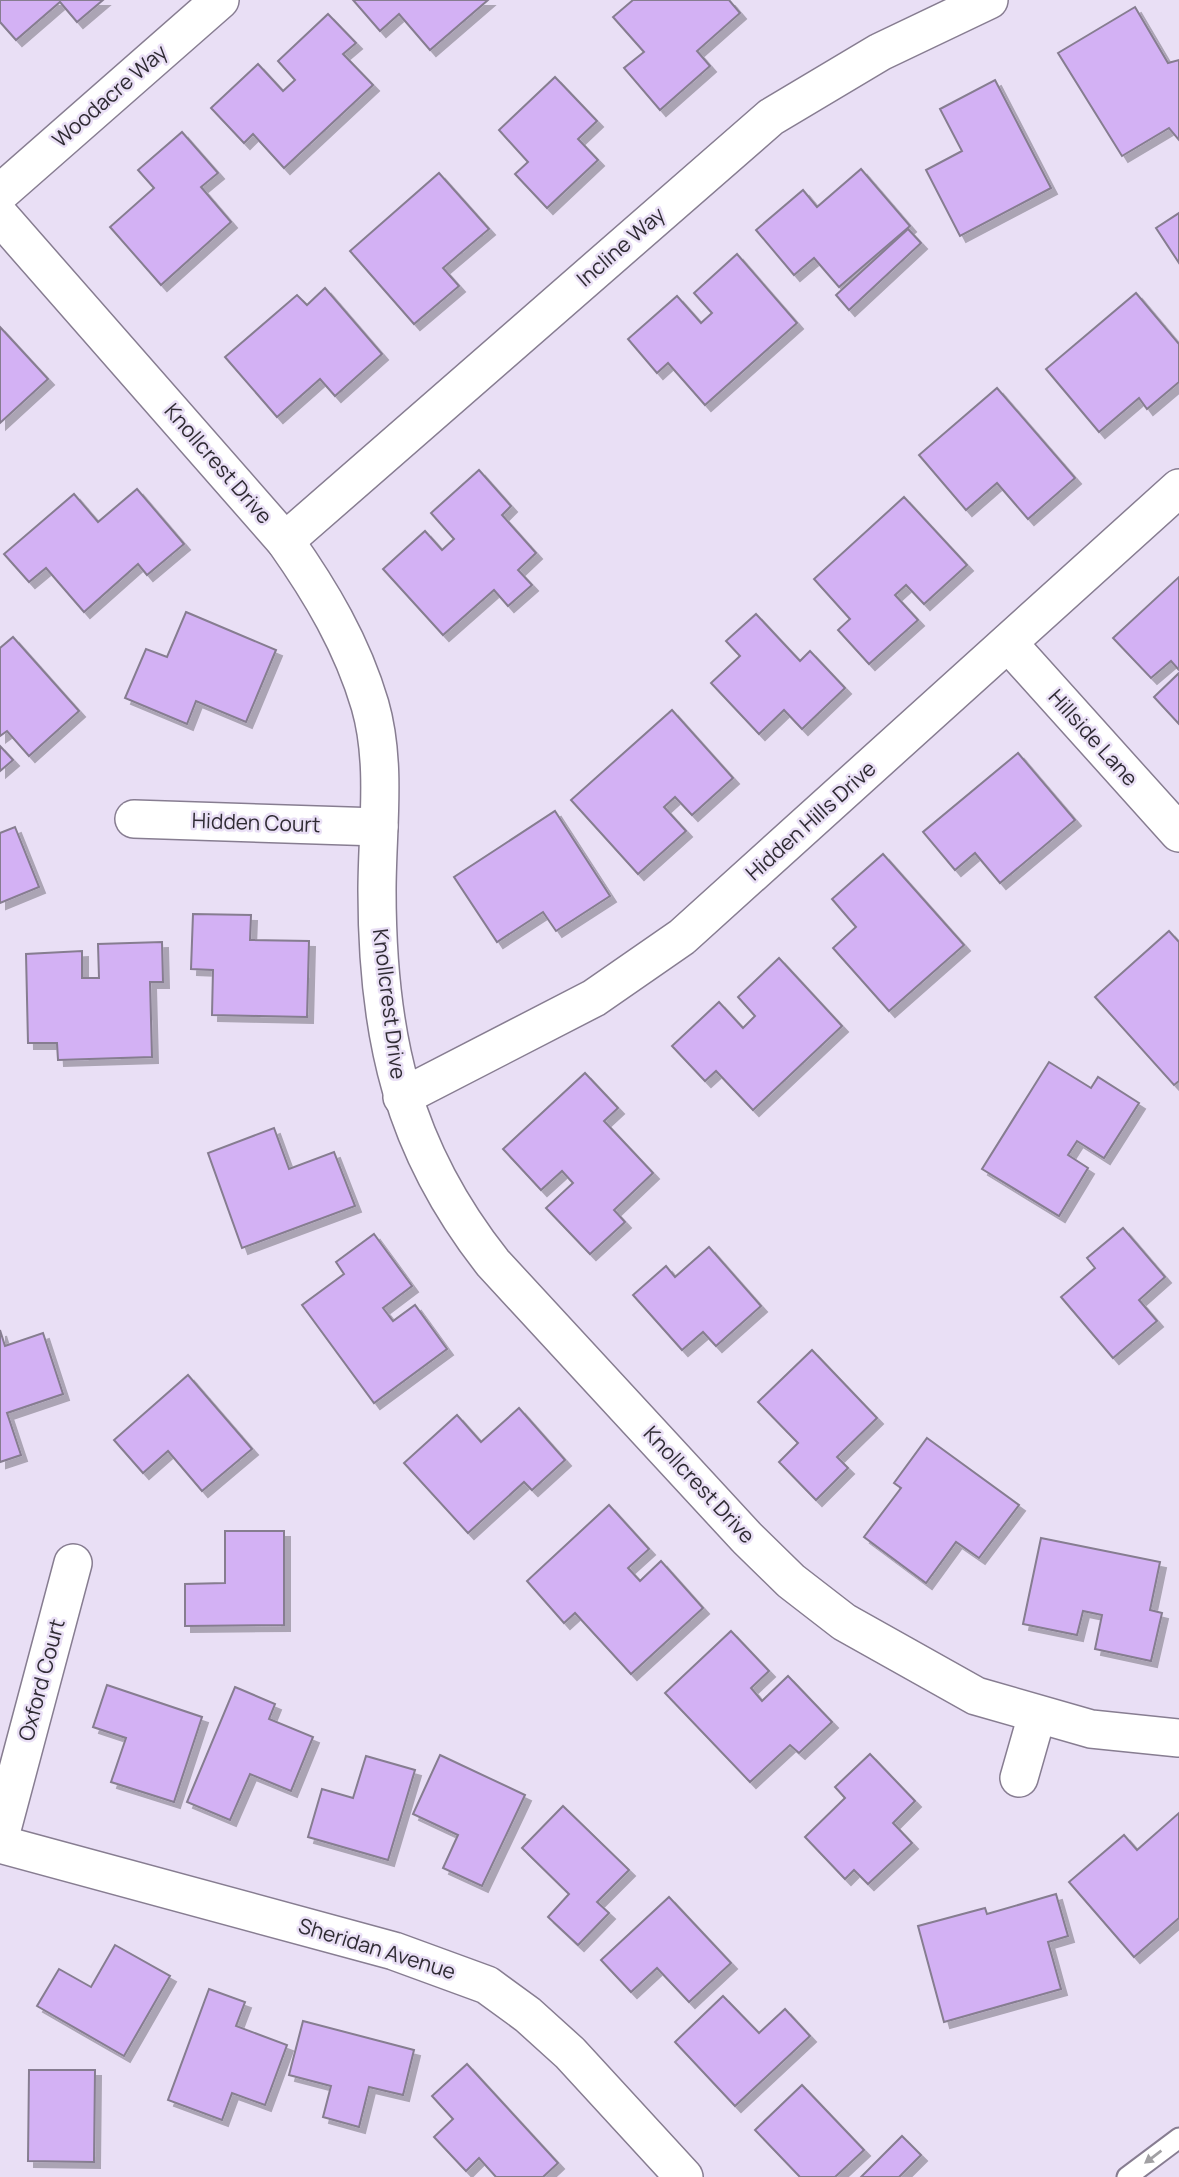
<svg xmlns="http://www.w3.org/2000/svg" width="1179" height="2177" font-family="Manrope,sans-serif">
  <defs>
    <filter id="shadow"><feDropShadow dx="6" dy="6" stdDeviation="0" flood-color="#0004"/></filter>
  </defs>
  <rect width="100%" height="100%" fill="#e9dff5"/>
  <!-- building -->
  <g fill="#d3b1f4" stroke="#867d90" stroke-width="2" filter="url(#shadow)">
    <path d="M0 0H103L77 22 60 2 16 40 0 22Z"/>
    <path d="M353 0H488L430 50 399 14 380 31Z"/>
    <path d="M633 0H729L740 13 697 51 710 66 660 110 624 68 644 52 613 17Z"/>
    <path d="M1135 7 1168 63 1179 60V140L1169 128 1122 156 1058 53Z"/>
    <path d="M328 14 356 43 343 54 373 85 284 168 253 134 244 143 211 108 258 64 283 91 295 80 278 61Z"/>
    <path d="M555 77 597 121 578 139 598 160 547 208 515 174 528 162 499 130Z"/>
    <path d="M995 80 1051 188 960 236 926 170 962 151 940 109Z"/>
    <path d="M182 132 218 173 201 187 231 222 161 285 110 227 154 188 138 170Z"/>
    <path d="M861 169 910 226 839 287 814 258 794 275 756 230 803 190 817 207Z"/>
    <path d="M439 173 489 229 443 268 459 286 414 324 350 251Z"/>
    <path d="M1179 213V263L1156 228Z"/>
    <path d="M908 229 921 243 849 310 836 295Z"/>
    <path d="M737 254 797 323 705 405 668 363 657 373 628 339 677 296 701 323 712 313 694 293Z"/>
    <path d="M325 288 382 354 335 396 320 379 277 417 225 357 297 295 307 305Z"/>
    <path d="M1136 293 1179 344V382L1147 409 1139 398 1099 432 1046 369Z"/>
    <path d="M0 327 48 379 0 423Z"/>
    <path d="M997 388 1075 478 1028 519 997 483 966 510 919 455Z"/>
    <path d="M479 470 511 506 502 515 536 553 518 570 532 585 508 606 494 590 443 635 383 569 425 531 442 550 454 539 431 513Z"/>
    <path d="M137 489 184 544 147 575 138 564 84 612 46 568 29 582 4 554 74 494 98 522Z"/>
    <path d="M904 497 967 565 924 604 906 585 895 595 918 620 869 664 838 630 850 619 814 579Z"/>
    <path d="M1179 577V670L1171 661 1151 678 1113 638Z"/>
    <path d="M186 612 276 650 246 722 196 701 187 724 125 698 146 649 167 657Z"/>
    <path d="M756 614 800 661 810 651 845 688 802 729 784 710 759 734 711 683 740 656 726 641Z"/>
    <path d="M13 637 79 711 29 756 7 731 0 736V648Z"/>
    <path d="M1179 673V724L1154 697Z"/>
    <path d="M672 710 733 778 692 815 675 797 664 807 686 831 638 874 571 800Z"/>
    <path d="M0 746 13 760 0 771Z"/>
    <path d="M1018 753 1075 820 1000 883 975 853 955 870 923 832Z"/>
    <path d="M555 811 610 896 556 931 543 912 497 942 454 877Z"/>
    <path d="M15 827 39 887 0 903V833Z"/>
    <path d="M883 854 964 945 889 1011 833 948 856 927 832 899Z"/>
    <path d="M193 914 251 915 250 940 309 941 307 1017 212 1015 213 970 191 969Z"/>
    <path d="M1169 931 1179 942V1081L1174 1085 1095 997Z"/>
    <path d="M162 942 163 982H150L152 1057 58 1060 57 1043H28L26 954 82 951V978H99L98 944Z"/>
    <path d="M779 958 842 1026 753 1110 716 1071 705 1081 672 1046 719 1002 743 1028 755 1016 738 997Z"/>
    <path d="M1049 1062 1091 1088 1098 1077 1139 1103 1104 1158 1077 1141 1068 1155 1088 1168 1059 1216 982 1169Z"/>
    <path d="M585 1073 618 1108 604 1121 653 1173 614 1210 625 1222 590 1254 546 1208 573 1183 562 1171 541 1190 503 1149Z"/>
    <path d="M274 1128 289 1169 334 1152 355 1206 242 1248 208 1153Z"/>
    <path d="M1123 1228 1165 1277 1139 1300 1157 1321 1113 1358 1061 1297 1095 1268 1087 1258Z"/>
    <path d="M374 1234 412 1286 383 1308 393 1321 415 1305 447 1349 374 1403 302 1305 344 1274 336 1262Z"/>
    <path d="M709 1247 761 1306 716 1346 703 1332 682 1350 633 1295 666 1266 675 1277Z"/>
    <path d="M0 1330 5 1346 43 1333 63 1394 7 1413 21 1455 0 1462Z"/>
    <path d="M812 1350 877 1418 837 1457 848 1468 816 1500 779 1462 798 1443 758 1402Z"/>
    <path d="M188 1375 252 1449 202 1491 168 1451 143 1473 114 1440Z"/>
    <path d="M519 1408 565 1460 532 1490 524 1482 468 1533 404 1463 457 1415 481 1442Z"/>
    <path d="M927 1438 1019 1505 979 1558 956 1542 926 1583 864 1537 901 1488 894 1483Z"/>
    <path d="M609 1505 649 1549 628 1568 640 1581 661 1561 703 1608 631 1674 575 1613 564 1623 527 1581Z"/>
    <path d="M225 1531H284V1625L185 1626V1584L225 1583Z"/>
    <path d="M1041 1538 1160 1562 1150 1610 1162 1613 1151 1661 1095 1649 1102 1615 1083 1611 1077 1635 1023 1624Z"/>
    <path d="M731 1631 769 1671 751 1688 762 1701 788 1676 832 1722 799 1753 790 1745 750 1782 665 1693Z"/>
    <path d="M107 1685 202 1717 174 1802 111 1782 126 1738 93 1727Z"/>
    <path d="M235 1687 275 1704 269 1719 313 1737 291 1791 250 1774 230 1820 187 1802Z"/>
    <path d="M870 1754 915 1801 893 1823 912 1843 868 1884 854 1870 845 1879 805 1837 845 1798 835 1787Z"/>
    <path d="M440 1755 525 1795 482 1886 443 1868 458 1835 413 1814Z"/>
    <path d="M366 1756 415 1770 388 1860 308 1837 322 1789 353 1798Z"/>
    <path d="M563 1806 629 1870 597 1902 609 1913 578 1945 548 1917 569 1894 522 1848Z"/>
    <path d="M1179 1813V1918L1134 1957 1069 1882 1124 1835 1137 1850Z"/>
    <path d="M1056 1894 1068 1936 1048 1942 1061 1989 944 2022 918 1926 985 1908 987 1914Z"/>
    <path d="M669 1897 731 1963 689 2002 657 1968 631 1992 601 1960Z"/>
    <path d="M115 1945 170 1976 124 2056 37 2006 59 1969 91 1987Z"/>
    <path d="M209 1989 245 2002 236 2026 287 2045 265 2105 232 2093 222 2120 168 2100Z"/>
    <path d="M723 1996 759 2033 785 2009 810 2036 735 2106 675 2042Z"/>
    <path d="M303 2021 414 2050 403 2095 369 2087 359 2127 323 2117 331 2086 289 2075Z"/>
    <path d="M467 2064 558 2163 543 2177H496L479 2158 466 2171 434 2137 453 2119 432 2096Z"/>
    <path d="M29 2070H95L94 2162 28 2161Z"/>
    <path d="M802 2085 864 2150 835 2177H800L755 2130Z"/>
    <path d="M902 2136 921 2155 899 2177H861Z"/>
  </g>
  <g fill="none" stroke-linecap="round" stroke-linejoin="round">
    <!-- service casing -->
    <g stroke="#877d91" stroke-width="23">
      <path id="service" d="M1127 2177 1179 2138"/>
    </g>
    <!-- minor casing -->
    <g stroke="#877d91" stroke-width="40">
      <g id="minor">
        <path d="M0 193 220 0"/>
        <path d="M0 216 285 541C321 592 352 644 370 705 387 764 377 830 377 891 377 1035 402 1148 493 1263L747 1538 791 1581 844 1622 976 1696 1091 1729 1179 1738"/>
        <path d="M285 541 771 117 880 52 989 0"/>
        <path d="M1008 643 1179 833"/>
        <path d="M134 819 379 827"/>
        <path d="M402 1097 594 998 682 937 1179 488"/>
        <path d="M1019 1778 1037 1715"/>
        <path d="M0 1837 73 1563"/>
        <path d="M0 1844 394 1951 487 1985 528 2015 570 2053 684 2177"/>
      </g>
    </g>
    <!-- service -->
    <use href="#service" stroke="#fff" stroke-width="19"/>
    <!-- minor -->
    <use href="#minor" stroke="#fff" stroke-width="37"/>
  </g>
  <!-- one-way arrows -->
  <defs><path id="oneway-solid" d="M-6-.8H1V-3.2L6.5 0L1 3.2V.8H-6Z" transform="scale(1.75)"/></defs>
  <use fill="#a1a0a3" href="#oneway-solid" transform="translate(1153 2157) rotate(143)"/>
  <g text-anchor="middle" stroke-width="5" stroke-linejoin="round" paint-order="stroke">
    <!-- street labels -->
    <g font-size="21" fill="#2f2b33" stroke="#e9dff5">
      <text transform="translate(110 96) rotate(-41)" y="7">Woodacre Way</text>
      <text transform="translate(621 247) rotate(-41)" y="7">Incline Way</text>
      <text transform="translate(218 464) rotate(49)" y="7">Knollcrest Drive</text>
      <text transform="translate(1093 738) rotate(48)" y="7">Hillside Lane</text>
      <text transform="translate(811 821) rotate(-42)" y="7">Hidden Hills Drive</text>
      <text transform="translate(256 823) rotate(2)" y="7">Hidden Court</text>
      <text transform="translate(389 1004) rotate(83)" y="7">Knollcrest Drive</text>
      <text transform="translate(699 1485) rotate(47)" y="7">Knollcrest Drive</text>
      <text transform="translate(42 1680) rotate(-75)" y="7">Oxford Court</text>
      <text transform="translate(377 1949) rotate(17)" y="7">Sheridan Avenue</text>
    </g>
  </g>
</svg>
